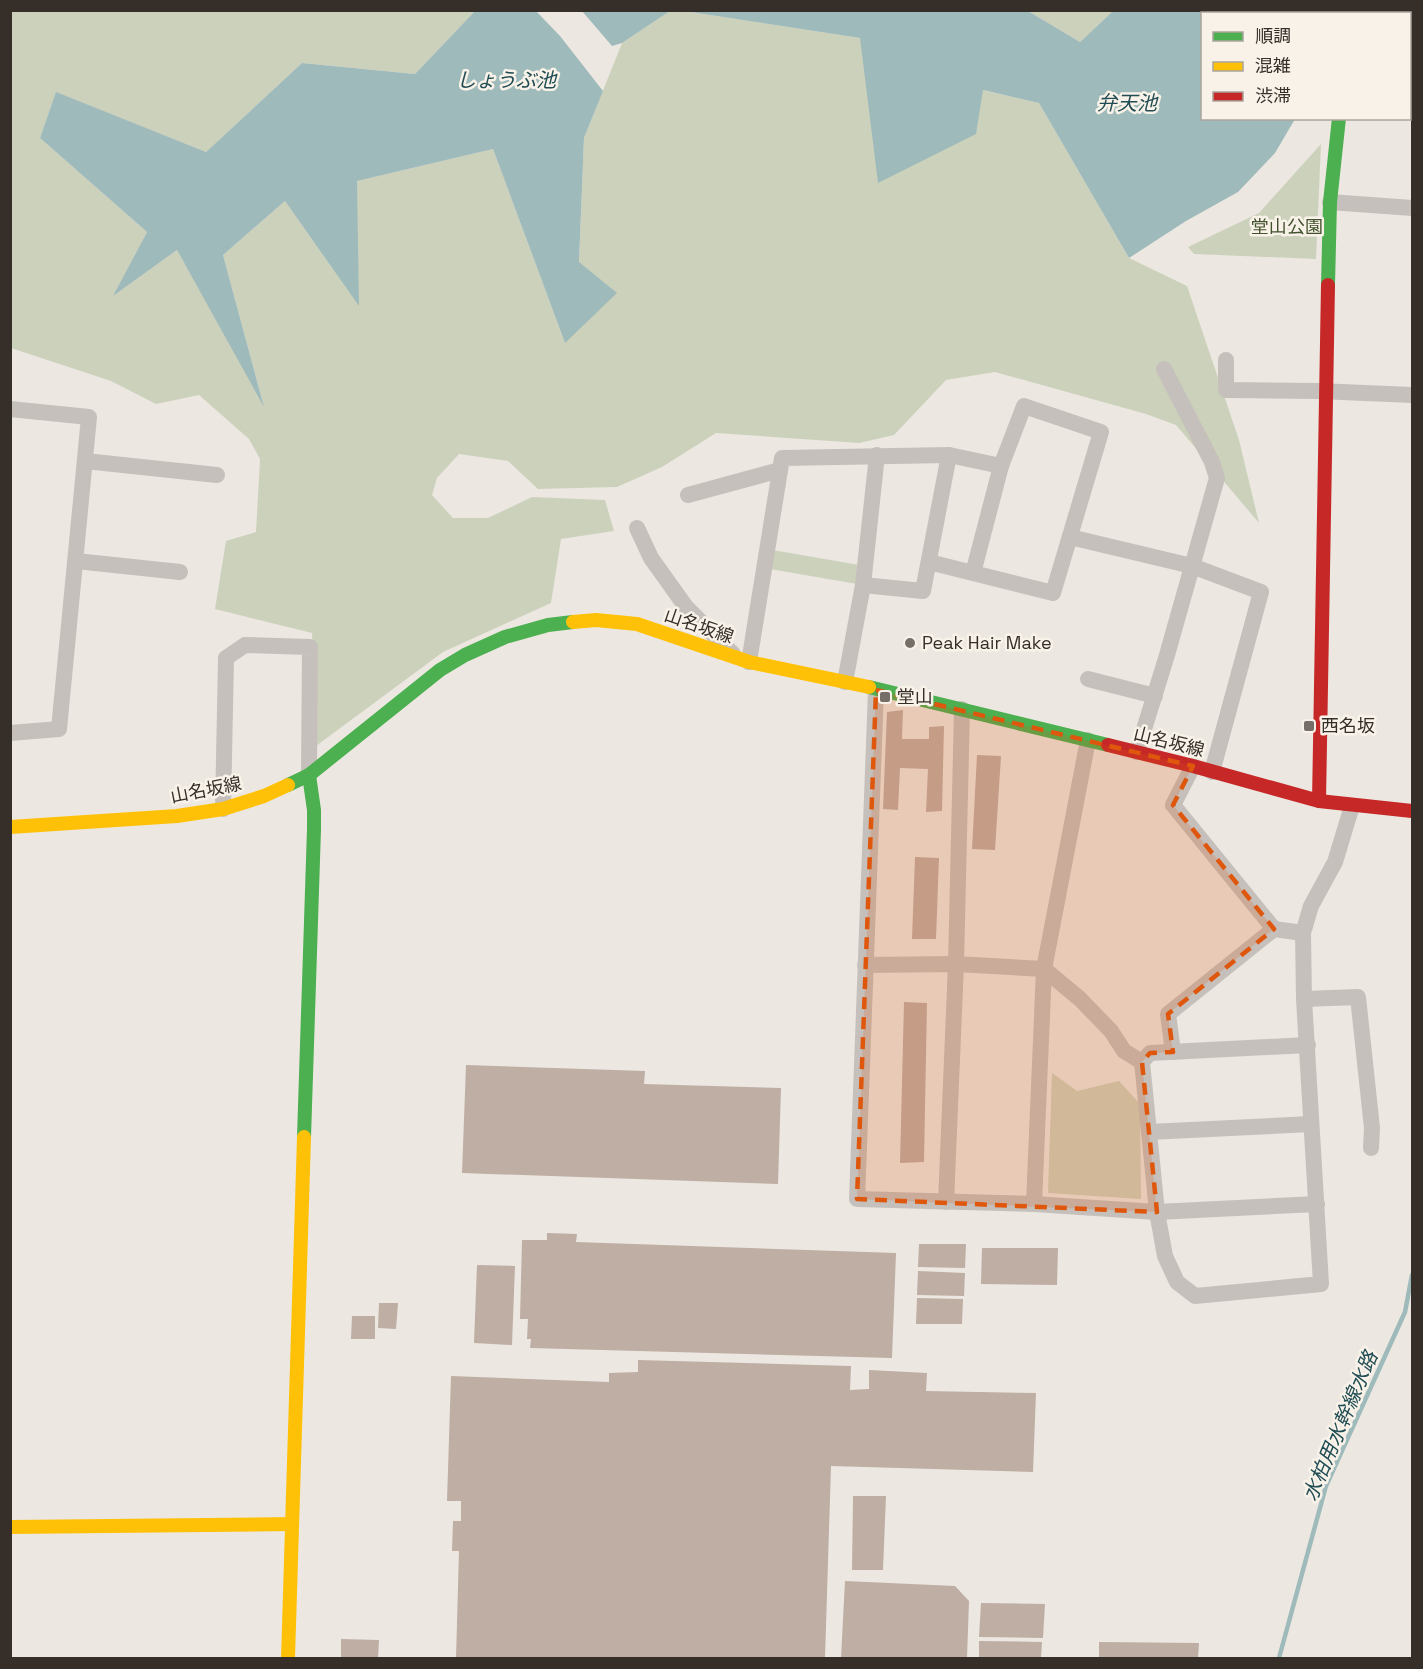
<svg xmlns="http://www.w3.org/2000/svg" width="1423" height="1669" font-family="'Space Grotesk','Noto Sans JP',sans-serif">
  <rect width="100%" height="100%" fill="#ece8e1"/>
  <!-- green -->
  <g fill="#ccd1bc">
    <path d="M11 11H475L415 74 302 63 206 152 56 93 40 138 147 232 114 295 177 250 263 403 223 255 285 201 358 304 356 181 493 149 565 343 579 263 584 138 622 43 670 11H684L860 38 982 90 1039 103 1129 258 1187 286 1239 440 1259 523 1176 425 1146 414 995 372 946 380 894 435 859 443 716 433 662 467 617 487 538 489 508 461 459 454 437 478 432 495 453 518H488L532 497 605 500 614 531 561 539 551 603 443 652 316 746 312 633 215 609 226 541 256 532 260 459 249 439 199 395 156 404 111 381 11 348Z"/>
    <path d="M1028 11H1113L1080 42Z"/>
    <path d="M1321 144 1316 259 1194 254 1188 247 1259 213Z"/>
    <path d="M767 549 865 566 863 585 764 568Z"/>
    <path d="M1052 1073 1077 1091 1119 1081 1140 1104 1141 1199 1048 1193Z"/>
  </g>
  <!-- water -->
  <g fill="#9fbabb">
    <path d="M475 11H536L560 36 603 91 584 138 579 262 617 293 565 343 493 149 357 181 359 306 285 201 223 255 264 407 177 250 113 296 147 232 40 138 56 92 206 152 302 63 415 74Z"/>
    <path d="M582 11H670L622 43 612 46Z"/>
    <path d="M684 11H1028L1080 42 1113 11H1294V14H1202V118L1295 119 1275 153 1238 192 1186 221 1129 258 1039 103 983 90 976 134 878 183 860 38Z"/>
  </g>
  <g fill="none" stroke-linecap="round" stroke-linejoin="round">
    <!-- stream -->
    <path stroke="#9fbabb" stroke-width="4.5" d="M1279 1658 1326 1486 1405 1312 1412 1275"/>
  </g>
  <!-- building -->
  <g fill="#beaea4">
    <path d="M903 710 902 739H929V727L944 726 942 811 926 812 928 769 900 768 898 810 883 809 887 712Z"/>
    <path d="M977 755 1001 756 995 850 972 849Z"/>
    <path d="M915 857 939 858 936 939H912Z"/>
    <path d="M904 1002 927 1003 924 1162 900 1163Z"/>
    <path d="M466 1065 645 1071 644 1084 781 1088 778 1184 462 1173Z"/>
    <path d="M547 1233 577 1234 576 1242 896 1253 892 1358 530 1348 531 1339H527L528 1319H520L522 1240H547Z"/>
    <path d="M919 1244H966L965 1268 918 1267Z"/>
    <path d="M982 1248H1058L1057 1285 981 1284Z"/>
    <path d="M477 1265 515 1266 512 1345 474 1343Z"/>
    <path d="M918 1271 965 1273 964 1296 917 1295Z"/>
    <path d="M917 1298 963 1299 962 1324H916Z"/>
    <path d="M379 1303H398L396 1329 378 1328Z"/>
    <path d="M352 1316H375V1339H351Z"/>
    <path d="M638 1360 851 1366 850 1390 869 1389V1370L927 1373 926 1391 1036 1393 1033 1472 831 1466 825 1658H456L459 1551H452L453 1521H461V1501H447L451 1376 609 1382V1373L638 1372Z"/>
    <path d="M853 1496H886L883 1570H852Z"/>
    <path d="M845 1581 955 1586 969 1601 967 1658H841Z"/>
    <path d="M981 1603 1045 1604 1043 1638 979 1637Z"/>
    <path d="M341 1639 379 1640 378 1658H341Z"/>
    <path d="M979 1641 1042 1642 1041 1658H979Z"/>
    <path d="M1099 1642 1199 1643 1198 1658H1099Z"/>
  </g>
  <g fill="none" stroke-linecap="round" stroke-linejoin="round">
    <!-- street -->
    <g stroke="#c5c0bb" stroke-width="16">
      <path d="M1410 69 1412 72"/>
      <path d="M1330 202 1412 208"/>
      <path d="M1226 360V390L1318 391 1412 395"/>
      <path d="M10 409 89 417 59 729 10 733"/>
      <path d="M85 461 217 475"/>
      <path d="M688 495 780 470"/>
      <path d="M637 528 651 558 686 607 733 654"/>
      <path d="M1070 537 1192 566 1261 592 1212 772"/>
      <path d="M76 561 180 572"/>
      <path d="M929 562 1053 593 1101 432 1024 406 1001 466 973 573"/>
      <path d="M863 585 923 591 949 455"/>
      <path d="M749 662 782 458 949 455 1001 466"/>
      <path d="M1088 679 1155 696"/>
      <path d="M845 682 863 585 877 455"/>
      <path d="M876 690 857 1199 1034 1204 1157 1212 1317 1204"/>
      <path d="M1137 752 1167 655 1217 478 1212 462 1164 369"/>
      <path d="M1193 766 1173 805 1274 929"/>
      <path d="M223 809 226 658 245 645 310 647 309 775"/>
      <path d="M865 965 956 964 1044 969 1080 999 1111 1031 1124 1051 1142 1062"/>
      <path d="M1304 999 1358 997 1372 1128 1371 1148"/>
      <path d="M1308 1045 1150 1053 1142 1062 1157 1212 1165 1256 1177 1282 1195 1296 1321 1284 1304 999 1303 933 1311 906 1335 862 1352 806"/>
      <path d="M1173 1052 1168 1014 1274 929 1303 933"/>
      <path d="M1149 1132 1311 1124"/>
      <path d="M946 1202 956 964 962 709"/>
      <path d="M1034 1204 1044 969 1088 740"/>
    </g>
    <!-- fast -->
    <g stroke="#4caf50" stroke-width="14">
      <path d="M1328 285 1330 202 1339 118"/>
      <path d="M869 687 1108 745"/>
      <path d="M288 785 309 775 440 670 465 655 505 637 548 625 573 622"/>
      <path d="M304 1137 314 829V810L309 775"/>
    </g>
    <!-- slow -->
    <g stroke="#ffc107" stroke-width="14">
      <path d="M1356 10V14"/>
      <path d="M573 622 596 620 637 624 749 662 869 687"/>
      <path d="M10 827 177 816 223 809 264 796 288 785"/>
      <path d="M10 1527 292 1524"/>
      <path d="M288 1658 304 1137"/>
    </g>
    <!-- jam -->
    <g stroke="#c62828" stroke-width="14">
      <path d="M1108 745 1193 766 1319 801 1412 811"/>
      <path d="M1319 801 1328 285"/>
    </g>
  </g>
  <!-- marked area -->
  <path fill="#df570d" fill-opacity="0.2" stroke="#df570d" stroke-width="4.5" stroke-dasharray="12 8" stroke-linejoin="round" d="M876 690 1193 766 1173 805 1274 929 1168 1014 1173 1052 1150 1053 1142 1062 1157 1212 857 1199Z"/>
  <!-- markers -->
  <g fill="#766f69" stroke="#f8f2e9" stroke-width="2">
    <circle cx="910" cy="643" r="6"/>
    <rect x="879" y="691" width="12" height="12" rx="3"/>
    <rect x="1303" y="720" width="12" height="12" rx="3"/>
  </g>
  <g text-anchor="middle" stroke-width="5" stroke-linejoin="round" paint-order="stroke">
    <!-- park labels -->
    <g font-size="18" fill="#43522e" stroke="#f8f2e9">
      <text x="1287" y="233">堂山公園</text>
    </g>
    <!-- street labels -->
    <g font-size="18" fill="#362e29" stroke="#f8f2e9">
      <text transform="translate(699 626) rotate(19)" y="6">山名坂線</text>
      <text transform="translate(1169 742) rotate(14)" y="6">山名坂線</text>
      <text transform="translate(206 790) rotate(-11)" y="6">山名坂線</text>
    </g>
    <!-- poi labels -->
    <g font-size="18" fill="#362e29" stroke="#f8f2e9" text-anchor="start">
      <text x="922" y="649">Peak Hair Make</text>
      <text x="897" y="703">堂山</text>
      <text x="1321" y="732">西名坂</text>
    </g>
    <!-- water labels -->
    <g font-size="20" font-style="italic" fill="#214d54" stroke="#f8f2e9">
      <text x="506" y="87">しょうぶ池</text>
      <text x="1127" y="110">弁天池</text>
      <text transform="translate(1340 1426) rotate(-67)" y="7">水柏用水幹線水路</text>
    </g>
  </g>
  <!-- border -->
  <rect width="1423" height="1669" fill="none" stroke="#362e29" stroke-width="24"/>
  <!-- legend -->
  <rect x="1201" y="12" width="210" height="108" fill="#f8f2e9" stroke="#aaa49c" stroke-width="1.5"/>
  <rect x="1213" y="32" width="30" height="9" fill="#4caf50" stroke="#aaa49c" stroke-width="1.5"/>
  <text x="1255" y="42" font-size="18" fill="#362e29">順調</text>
  <rect x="1213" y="62" width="30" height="9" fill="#ffc107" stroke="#aaa49c" stroke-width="1.5"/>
  <text x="1255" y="72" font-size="18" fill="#362e29">混雑</text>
  <rect x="1213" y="92" width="30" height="9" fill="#c62828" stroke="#aaa49c" stroke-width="1.5"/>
  <text x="1255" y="102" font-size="18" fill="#362e29">渋滞</text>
</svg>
